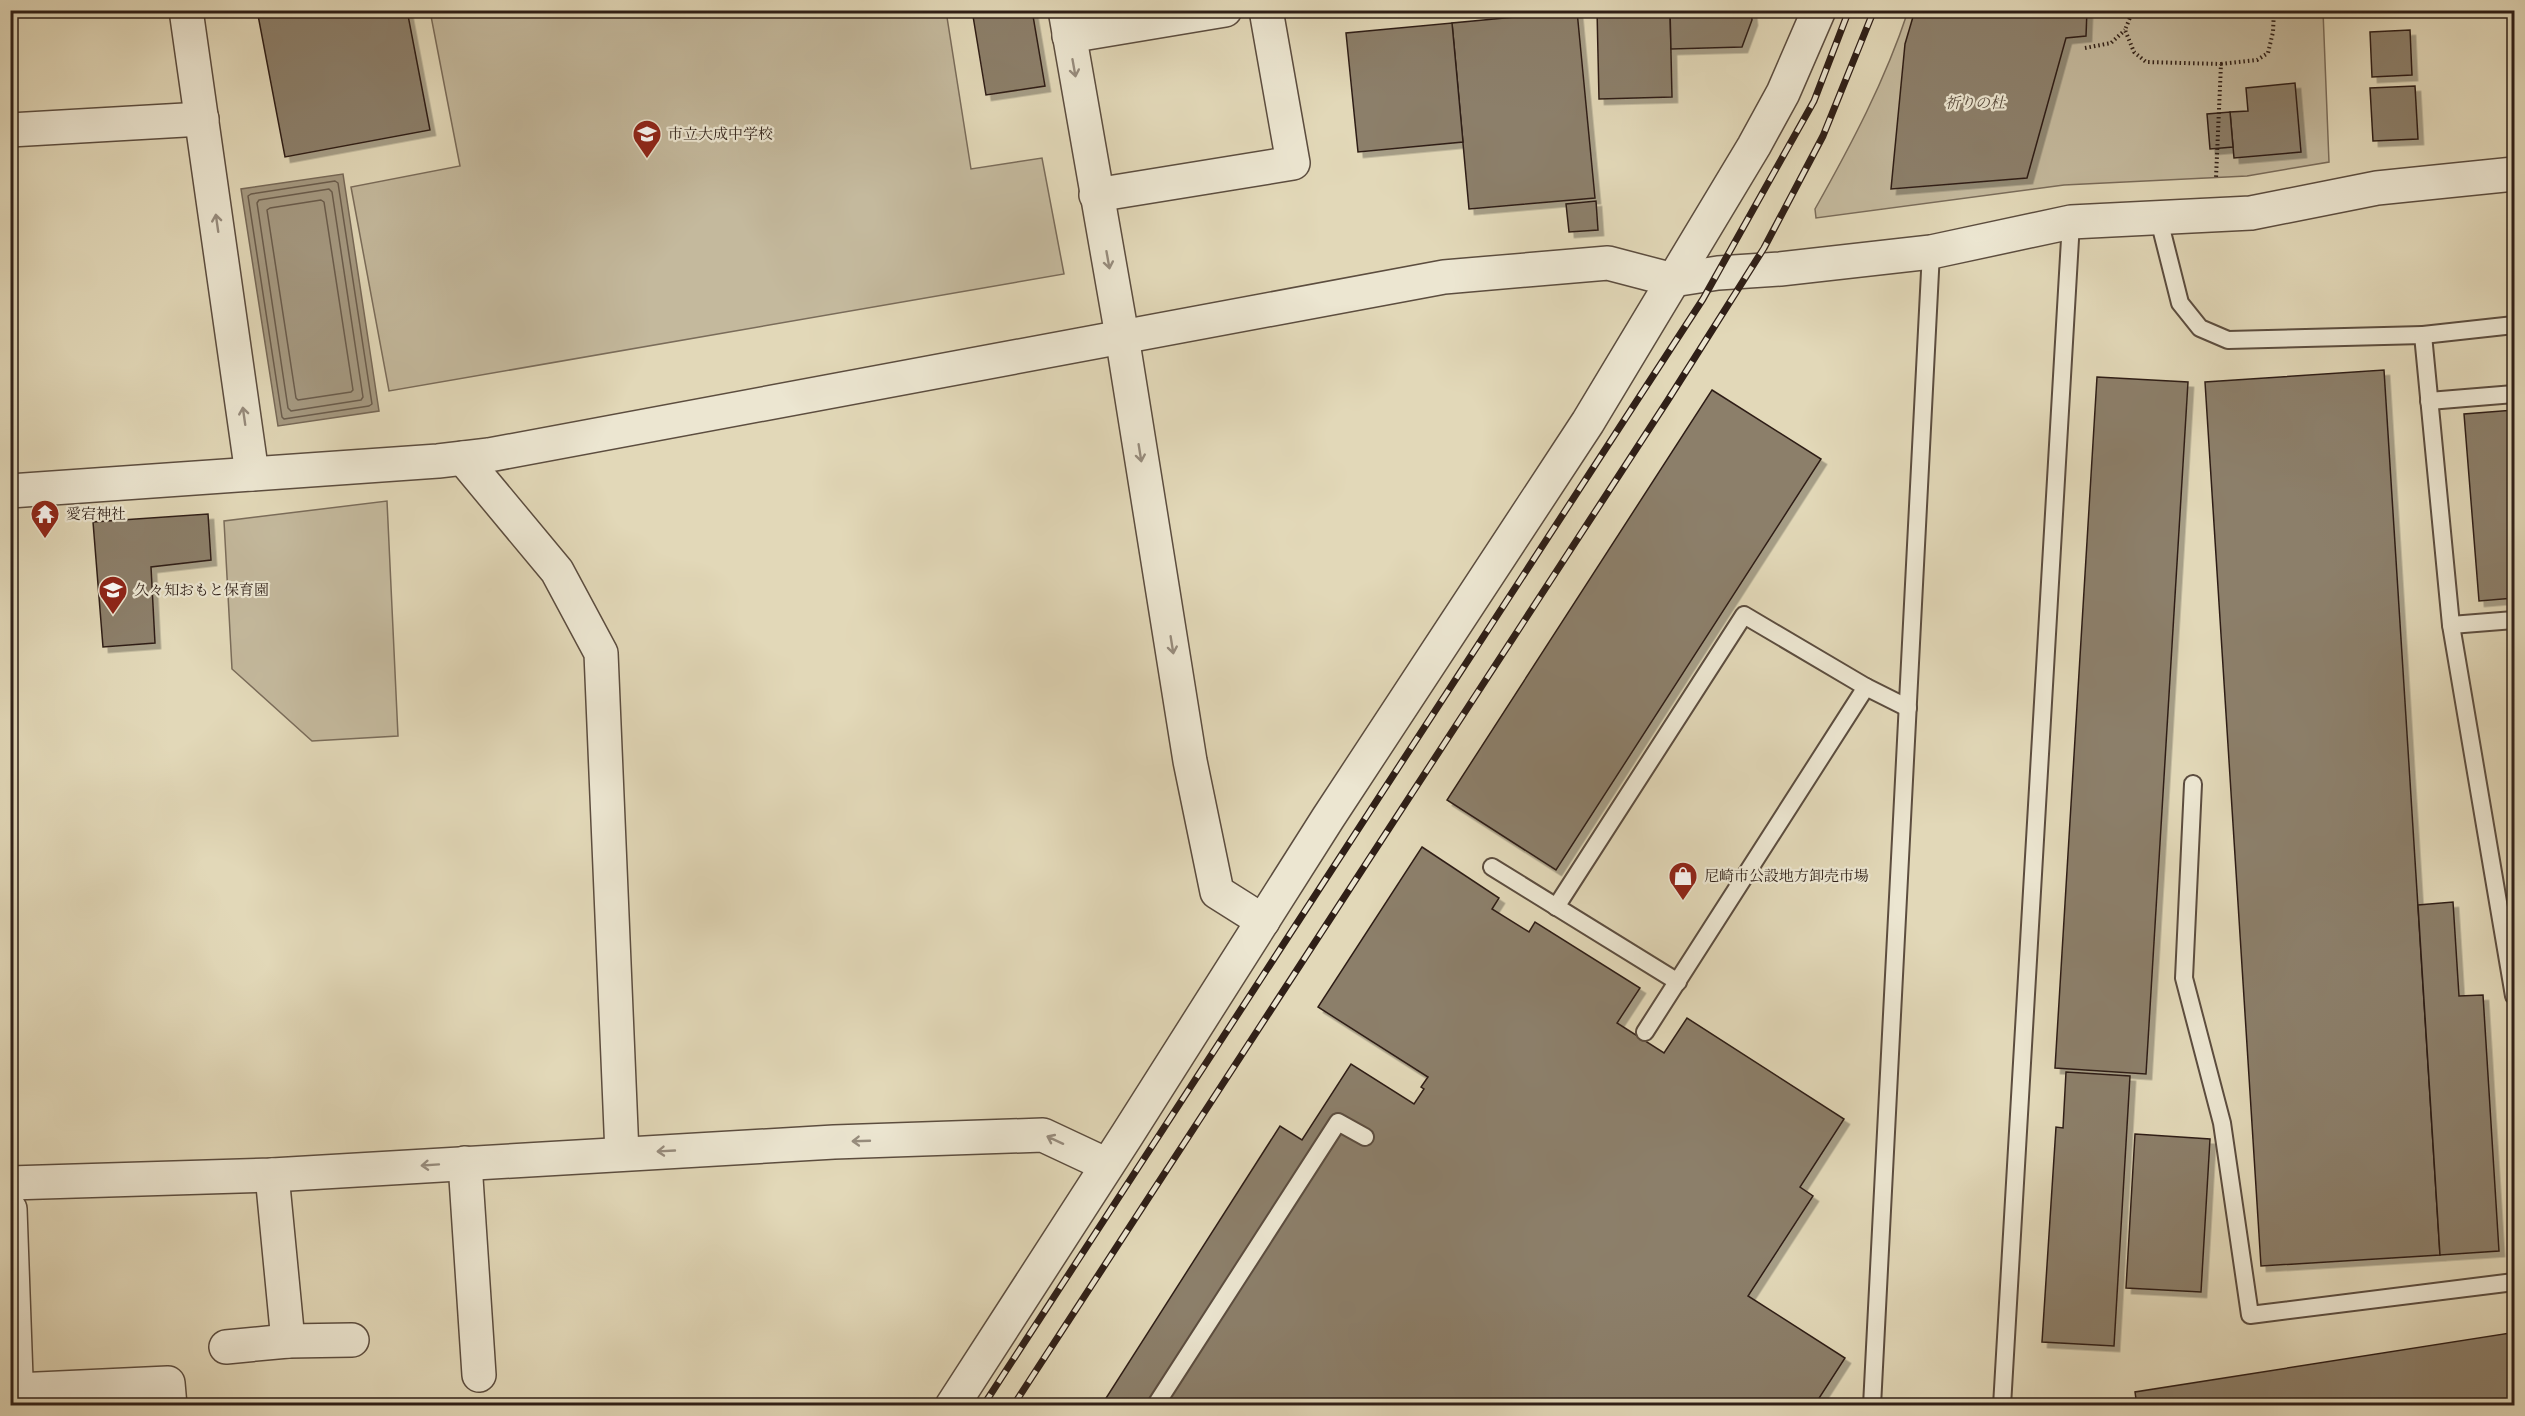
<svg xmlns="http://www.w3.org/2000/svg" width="2525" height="1416" font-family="'Libre Caslon Text','Noto Serif JP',serif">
  <defs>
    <filter id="shadow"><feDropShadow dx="5.5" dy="5.5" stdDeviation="0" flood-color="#0004"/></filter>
  </defs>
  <rect width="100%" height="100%" fill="#e2d8b8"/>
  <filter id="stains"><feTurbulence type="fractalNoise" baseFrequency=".00333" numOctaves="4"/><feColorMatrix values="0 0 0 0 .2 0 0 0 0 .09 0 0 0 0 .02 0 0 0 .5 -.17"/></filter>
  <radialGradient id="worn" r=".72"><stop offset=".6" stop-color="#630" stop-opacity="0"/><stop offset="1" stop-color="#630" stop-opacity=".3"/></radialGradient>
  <!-- green -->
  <g fill="#c4b99d" stroke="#7a6c5a" stroke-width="1.5">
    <path d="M430 11H946L971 169 1042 158 1064 274 389 391 351 187 460 166Z"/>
    <path d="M1908 11H2323L2329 162 2247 176 2064 185 1816 218 1815 209C1851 145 1885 81 1908 11Z"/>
    <path d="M387 501 398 736 312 741 232 669 224 521Z"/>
  </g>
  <!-- water -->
  <path fill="#a59981" stroke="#766857" stroke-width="1.5" d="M343 174 379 411 278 426 241 189Z"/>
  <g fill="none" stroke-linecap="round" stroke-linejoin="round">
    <!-- shore -->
    <g stroke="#6a5c4c" stroke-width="1.5">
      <path d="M335 181 338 183 372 404 369 406 284 419 282 417 248 196 251 194Z"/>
      <path d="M329 189 332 192 363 397 361 400 291 411 288 408 257 203 259 200Z"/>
      <path d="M321 200 324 202 353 390 351 392 298 400 296 398 267 210 270 208Z"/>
    </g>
  </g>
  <!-- building -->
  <g fill="#8c7f6b" stroke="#2f1f17" stroke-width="1.5" filter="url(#shadow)">
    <path d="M257 10H407L430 130 285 157Z"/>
    <path d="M972 10H1032L1045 86 986 95Z"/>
    <path d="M1597 10H1670L1672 97 1599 99Z"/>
    <path d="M1670 10H1751L1752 20 1742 47 1671 49Z"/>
    <path d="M1915 10H2087L2086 36 2066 38 2027 178 1891 189 1905 44Z"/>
    <path d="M1577 11 1595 198 1469 209 1452 23Z"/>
    <path d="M1452 23 1463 142 1358 152 1346 33Z"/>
    <path d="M2410 30 2412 75 2372 77 2370 32Z"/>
    <path d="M2295 83 2301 152 2234 158 2230 112 2248 111 2246 88Z"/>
    <path d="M2415 86 2418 139 2373 141 2370 88Z"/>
    <path d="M2230 112 2233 147 2210 149 2207 114Z"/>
    <path d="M1596 201 1598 230 1569 232 1566 204Z"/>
    <path d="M2384 370 2440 1255 2261 1266 2205 382Z"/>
    <path d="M2097 377 2188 382 2146 1074 2055 1068Z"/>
    <path d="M1712 390 1821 459 1556 870 1447 800Z"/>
    <path d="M2514 410V598L2479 601 2464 414Z"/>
    <path d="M208 514 211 560 151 567 155 643 103 647 93 522Z"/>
    <path d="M1422 847 1499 898 1492 909 1529 932 1535 922 1640 988 1617 1023 1664 1053 1687 1018 1844 1119 1800 1187 1813 1196 1748 1296 1845 1358 1814 1406H1101L1280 1126 1302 1140 1351 1064 1414 1104 1424 1089 1421 1087 1428 1077 1318 1007Z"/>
    <path d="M2453 902 2459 996 2483 995 2499 1251 2440 1255 2418 905Z"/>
    <path d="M2066 1072 2130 1076 2114 1346 2042 1342 2056 1127 2063 1128Z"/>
    <path d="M2135 1134 2210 1139 2201 1292 2126 1288Z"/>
    <path d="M2510 1333 2514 1359V1406H2137L2135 1392Z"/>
  </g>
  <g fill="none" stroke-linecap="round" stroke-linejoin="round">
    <!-- service casing -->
    <g stroke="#5c4d3f" stroke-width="20">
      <g id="service">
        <path d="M2158 216 2180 303 2200 328 2228 340 2423 335 2451 625 2514 996"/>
        <path d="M2423 335 2514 325"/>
        <path d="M2429 401 2514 394"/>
        <path d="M2451 625 2514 620"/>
        <path d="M2193 784 2184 978 2222 1123 2250 1315 2514 1282"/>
        <path d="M1492 867 1678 982"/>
        <path d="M1556 907 1744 615 1866 687"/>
        <path d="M1645 1032 1866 687 1908 708"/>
        <path d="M1155 1406 1338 1122 1365 1137"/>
        <path d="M1872 1406 1931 252"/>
        <path d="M2002 1406 2071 222"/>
      </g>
    </g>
    <!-- minor casing -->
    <g stroke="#5c4d3f" stroke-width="36">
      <g id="minor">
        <path d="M186 10 252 474"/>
        <path d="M1065 10 1122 336 1190 761 1217 892 1263 921"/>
        <path d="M1069 36 1225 10"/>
        <path d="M10 130 202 119"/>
        <path d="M1096 195 1293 163 1266 10"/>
        <path d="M463 458 557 571 601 653 622 1154"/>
        <path d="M10 491 438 461 489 455 1444 277 1608 263 1673 280 1718 273 1780 269 1931 252 2071 222 2251 213 2377 188 2514 174"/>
        <path d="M465 1163 479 1375"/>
        <path d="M272 1175 288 1341"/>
        <path d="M10 1183 272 1175 834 1142 1043 1135 1107 1165"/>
        <path d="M10 1209 17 1406"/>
        <path d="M226 1347 288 1341 352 1340"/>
        <path d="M16 1390 168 1383 170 1406"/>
      </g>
    </g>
    <!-- tertiary casing -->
    <g stroke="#5c4d3f" stroke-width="36">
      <path id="tertiary" d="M952 1406 1127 1135 1328 818 1588 422 1754 146 1783 93 1819 10"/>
    </g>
    <!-- path -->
    <g stroke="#2f1f17" stroke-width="4" stroke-dasharray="1.5 3" stroke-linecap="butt">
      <path d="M2133 10 2125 30 2134 52 2146 62 2221 64 2216 178"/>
      <path d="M2085 48 2111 43 2125 30"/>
      <path d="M2221 64 2257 60 2268 53 2273 32 2274 10"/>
    </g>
    <!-- service -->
    <use href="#service" stroke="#ece6d1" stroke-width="16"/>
    <!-- minor -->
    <use href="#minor" stroke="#ece6d1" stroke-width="33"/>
    <!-- tertiary -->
    <use href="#tertiary" stroke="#ece6d1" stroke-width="33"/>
    <!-- rail casing -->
    <g stroke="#2f1f17" stroke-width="7">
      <g id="rail">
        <path d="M983 1406 1703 299 1814 101 1849 10"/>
        <path d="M1013 1406 1668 400 1764 248 1823 136 1874 10"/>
      </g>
    </g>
    <!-- rail -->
    <use href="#rail" stroke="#ece6d1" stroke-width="4.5" stroke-dasharray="14" stroke-linecap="butt"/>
  </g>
  <!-- one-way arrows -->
  <defs><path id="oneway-shaft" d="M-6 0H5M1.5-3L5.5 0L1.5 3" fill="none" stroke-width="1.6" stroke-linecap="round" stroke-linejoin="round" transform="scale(1.5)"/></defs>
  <g stroke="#978c7d">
    <use href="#oneway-shaft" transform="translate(1074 68) rotate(80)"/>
    <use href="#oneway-shaft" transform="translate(217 223) rotate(-98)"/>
    <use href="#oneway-shaft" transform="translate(1108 260) rotate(80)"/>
    <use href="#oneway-shaft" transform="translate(244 416) rotate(-98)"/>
    <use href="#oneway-shaft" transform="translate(1140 453) rotate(81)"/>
    <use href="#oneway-shaft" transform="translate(1172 645) rotate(81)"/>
    <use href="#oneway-shaft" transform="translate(1055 1140) rotate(-155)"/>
    <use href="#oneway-shaft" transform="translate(861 1141) rotate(178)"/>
    <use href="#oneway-shaft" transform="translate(666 1151) rotate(177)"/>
    <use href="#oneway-shaft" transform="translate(430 1165) rotate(176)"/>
  </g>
  <!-- icons -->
  <defs>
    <g id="school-pin" transform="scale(1.5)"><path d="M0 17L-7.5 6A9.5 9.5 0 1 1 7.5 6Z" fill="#8f2418" stroke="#ece6d1"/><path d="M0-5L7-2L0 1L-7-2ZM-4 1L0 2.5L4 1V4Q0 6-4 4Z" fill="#fff"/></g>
    <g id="temple-pin" transform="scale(1.5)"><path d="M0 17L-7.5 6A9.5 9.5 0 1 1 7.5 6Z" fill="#8f2418" stroke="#ece6d1"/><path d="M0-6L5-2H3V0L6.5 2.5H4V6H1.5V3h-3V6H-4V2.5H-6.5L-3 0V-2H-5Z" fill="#fff"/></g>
    <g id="shop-pin" transform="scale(1.5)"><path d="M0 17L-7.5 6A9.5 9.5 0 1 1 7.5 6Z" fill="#8f2418" stroke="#ece6d1"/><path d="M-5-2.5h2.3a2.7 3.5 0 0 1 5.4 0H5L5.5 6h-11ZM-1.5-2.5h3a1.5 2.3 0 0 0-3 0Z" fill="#fff"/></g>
  </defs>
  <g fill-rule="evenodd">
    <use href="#school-pin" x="647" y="134"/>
    <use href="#temple-pin" x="45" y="514"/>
    <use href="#school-pin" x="113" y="590"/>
    <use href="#shop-pin" x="1683" y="876"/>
  </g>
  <g text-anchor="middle" stroke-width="4.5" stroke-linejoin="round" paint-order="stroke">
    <!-- park labels -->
    <g font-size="15" font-style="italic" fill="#544638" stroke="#ece6d1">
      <text x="1975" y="108">祈りの杜</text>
    </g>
    <!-- poi labels -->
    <g font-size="15" fill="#2f1f17" stroke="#ece6d1" text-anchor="start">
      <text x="668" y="139">市立大成中学校</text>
      <text x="66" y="519">愛宕神社</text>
      <text x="134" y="595">久々知おもと保育園</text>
      <text x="1704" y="881">尼崎市公設地方卸売市場</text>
    </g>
  </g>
  <!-- margin -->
  <rect width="2525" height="1416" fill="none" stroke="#e2d8b8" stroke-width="36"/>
  <rect x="12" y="12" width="2501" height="1392" fill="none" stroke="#2f1f17" stroke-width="3"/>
  <rect x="18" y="18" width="2489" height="1380" fill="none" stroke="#2f1f17" stroke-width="1.5"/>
  <rect width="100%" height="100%" filter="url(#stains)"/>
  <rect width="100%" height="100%" fill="url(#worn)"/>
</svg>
